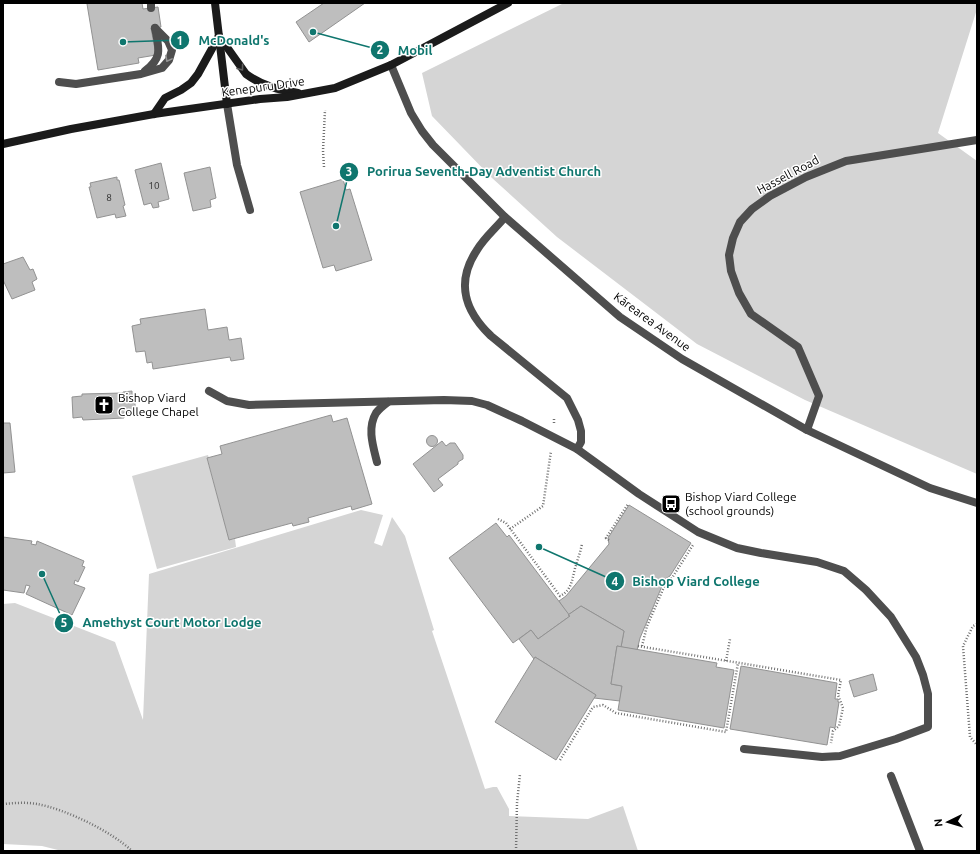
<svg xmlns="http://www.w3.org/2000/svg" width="980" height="854" font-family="Ubuntu,sans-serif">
  <rect width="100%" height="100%" fill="#fff"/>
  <!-- green -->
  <g fill="#d5d5d5">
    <path d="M564 3H977V9L938 133 977 161V474L805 400 697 344 557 237 492 178 432 116 422 73Z"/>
    <path d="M208 455 209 458 207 459 229 540 235 539 236 547 157 569 132 476Z"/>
    <path d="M361 510 383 515 374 543 382 546 392 517 405 536 434 630 432 631 485 789 493 787H497L509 809V816L588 819 623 806 638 851H62L42 846 3 844V604L15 603 115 642 143 720 149 574Z"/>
  </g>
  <!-- building -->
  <g fill="#bebebe" stroke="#929292">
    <path d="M89 3H142L143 9 158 7 161 27 151 28 156 55 138 58 139 63 98 70 87 4Z"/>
    <path d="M324 3H365L309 42 296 22Z"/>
    <path d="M161 163 169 199 158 202 159 207 153 208 151 203 144 205 135 170Z"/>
    <path d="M210 167 216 198 210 200 211 207 193 211 184 173Z"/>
    <path d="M117 177V180H119L125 205 123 206 126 216 116 218 115 214 97 218 89 187H91L90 183Z"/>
    <path d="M343 179 346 190 350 189 372 260 336 271 334 265 323 268 300 192Z"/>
    <path d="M23 257 30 270 33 269 37 279 32 282 35 290 12 299 3 280V264Z"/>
    <path d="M205 309 208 330 227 327 229 340 241 338 244 359 231 361 230 357 153 369 152 362 147 363 145 351 136 352 132 326 141 324 140 319Z"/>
    <path d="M132 391V398H123V392Z"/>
    <path d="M123 393V398H135V412L123 413 124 418 83 420 82 417 73 418 72 397 82 396V394Z"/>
    <path d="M331 415 333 422 347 418 372 504 352 510 351 506 308 518 309 522 293 526 292 523 229 540 207 458 222 454 220 446Z"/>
    <path d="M3 423H10L15 472 3 473Z"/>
    <circle cx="432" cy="441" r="5.5"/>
    <path d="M442 441 446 446 450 443H455L463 455V459L458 462V464L438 479 443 485 434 492 413 464Z"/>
    <path d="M629 505 691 543 670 576 665 579 640 638 637 650 621 647 624 631 581 606 568 615 559 601 566 596 609 544 608 538Z"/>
    <path d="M496 523 507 537 509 535 570 616 538 639 531 630 513 643 449 558Z"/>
    <path d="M3 537 32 541 31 544 36 545 37 541 84 561 82 566 85 567 78 582 75 580 74 584 85 588 72 615 26 594 30 586 26 585 24 593 3 590Z"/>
    <path d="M581 606 624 631 621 647 617 646 611 684 622 686 620 701 594 698 596 695 535 657 534 659 519 639 531 630 538 639 570 616 568 615Z"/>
    <path d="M617 646 717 663 716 667 734 670 724 728 618 710 622 686 611 684Z"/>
    <path d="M535 657 596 695 556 760 495 722Z"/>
    <path d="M741 666 837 683 835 699H838V702H839L835 728 830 727 827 745 730 729Z"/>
    <path d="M873 674 877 690 854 697 849 681Z"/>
  </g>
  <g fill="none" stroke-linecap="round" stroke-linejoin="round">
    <!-- path -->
    <g stroke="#707070" stroke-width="2.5" stroke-dasharray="1 2" stroke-linecap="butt">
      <path d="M324 167 323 151 325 110"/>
      <path d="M554 423V417"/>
      <path d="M498 519 506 523 560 596C573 590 572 577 576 565 578 558 581 551 582 543"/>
      <path d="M510 529 543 506 551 451"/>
      <path d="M609 540 606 538 628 504"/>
      <path d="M977 624 973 626 963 646 970 737 977 745"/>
      <path d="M638 646 841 680 838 695 843 708 839 726 833 731 831 743"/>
      <path d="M642 646 647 626 667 580 672 578 693 545"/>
      <path d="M726 661 730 639"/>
      <path d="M560 760 593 707 603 705 616 713 726 732 738 663"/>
      <path d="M3 804C14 803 26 802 37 804 65 809 111 831 132 851"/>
      <path d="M516 851 517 803 520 774"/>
    </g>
    <!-- service -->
    <g stroke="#4e4e4e" stroke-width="8">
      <path d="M151 3V8"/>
      <path d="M145 71C163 57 159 49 155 28"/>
      <path d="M59 82 76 84 141 74 162 68 169 60 172 50 168 41 155 28"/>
      <path d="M227 104 237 165 250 210"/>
      <path d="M505 217C496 228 484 238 477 250 455 283 465 311 491 336L567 398 578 420 581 431V442L577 449 639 494 698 532 737 548 761 553 817 562 844 571 866 590 891 617 916 657 923 675 928 694V727L896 739 840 756 822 757 744 749"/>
      <path d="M209 391 227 401 249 405 444 400 472 401 487 405 522 421 577 449"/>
      <path d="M807 430 819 396 798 347 751 314 739 293 731 271 729 255 733 238 740 222 752 209 770 196 806 177 846 161 977 140"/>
      <path d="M377 462C373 446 367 428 376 413 379 409 384 405 388 402"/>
    </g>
    <!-- minor -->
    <path stroke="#4e4e4e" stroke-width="8" d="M891 776 920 851"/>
    <!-- tertiary -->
    <path stroke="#4e4e4e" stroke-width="8" d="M391 65 411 113 422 131 433 145 505 217 620 317 682 359 807 430 930 488 977 503"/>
    <!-- secondary -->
    <g stroke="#1b1b1b" stroke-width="8">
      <path d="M215 3 227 104"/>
      <path d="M219 36 246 74C262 86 280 90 298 93"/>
      <path d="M154 114 165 98 181 90 191 83 198 74 219 36"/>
      <path d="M3 144 71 129 154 114 260 99 287 97 335 88 391 65 508 3"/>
    </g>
  </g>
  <!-- one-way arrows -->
  <defs><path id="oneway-chevron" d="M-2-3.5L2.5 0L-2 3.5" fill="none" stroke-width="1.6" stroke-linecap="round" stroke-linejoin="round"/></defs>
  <use stroke="#959595" href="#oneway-chevron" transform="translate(168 59) rotate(118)"/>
  <use stroke="#5f5f5f" href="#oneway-chevron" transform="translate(241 68) rotate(53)"/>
  <!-- icons -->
  <defs>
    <g id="church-square" transform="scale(1)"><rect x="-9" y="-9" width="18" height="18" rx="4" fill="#000" stroke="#fff"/><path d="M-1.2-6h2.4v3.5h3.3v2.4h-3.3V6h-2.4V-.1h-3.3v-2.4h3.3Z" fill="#fff"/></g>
    <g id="bus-square" transform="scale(1)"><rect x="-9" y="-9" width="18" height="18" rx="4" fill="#000" stroke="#fff"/><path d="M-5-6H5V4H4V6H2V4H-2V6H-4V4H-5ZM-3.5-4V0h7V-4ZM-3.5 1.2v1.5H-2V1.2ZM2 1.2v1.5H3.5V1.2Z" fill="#fff"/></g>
  </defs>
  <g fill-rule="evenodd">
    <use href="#church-square" x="104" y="405"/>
    <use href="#bus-square" x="671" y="504"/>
  </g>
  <g text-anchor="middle" stroke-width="3" stroke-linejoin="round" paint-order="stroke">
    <!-- number labels -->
    <g font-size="10" fill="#303030">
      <text x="154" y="189">10</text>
      <text x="109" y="201">8</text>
    </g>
    <!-- street labels -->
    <g font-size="12" fill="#000" stroke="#fff">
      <text transform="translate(263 87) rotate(-8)" y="4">Kenepuru Drive</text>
      <text transform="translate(788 175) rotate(-28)" y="4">Hassell Road</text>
      <text transform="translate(652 322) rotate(36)" y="4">Kārearea Avenue</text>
    </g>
    <!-- poi labels -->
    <g font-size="12" fill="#000" stroke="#fff" text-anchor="start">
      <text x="118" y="402">Bishop Viard<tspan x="118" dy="14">College Chapel</tspan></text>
      <text x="685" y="501">Bishop Viard College<tspan x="685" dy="14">(school grounds)</tspan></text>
    </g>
  </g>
  <!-- callouts -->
  <path fill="none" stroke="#0f766e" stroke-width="1.5" d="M123 42L180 40M313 32L380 50M336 226L349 172M539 547L615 581M42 574L64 623"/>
  <g fill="#0f766e" stroke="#fff" stroke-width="1.5">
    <circle cx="123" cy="42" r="4"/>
    <circle cx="313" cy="32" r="4"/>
    <circle cx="336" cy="226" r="4"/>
    <circle cx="539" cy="547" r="4"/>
    <circle cx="42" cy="574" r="4"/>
    <circle cx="180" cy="40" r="10"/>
    <circle cx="380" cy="50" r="10"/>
    <circle cx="349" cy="172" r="10"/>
    <circle cx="615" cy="581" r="10"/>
    <circle cx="64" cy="623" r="10"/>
  </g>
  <g font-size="12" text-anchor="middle" font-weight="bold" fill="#fff">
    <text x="180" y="45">1</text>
    <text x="380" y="54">2</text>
    <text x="349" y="176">3</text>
    <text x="615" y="586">4</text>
    <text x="64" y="627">5</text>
  </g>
  <g font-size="13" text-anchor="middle" font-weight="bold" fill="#0f766e" stroke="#fff" stroke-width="3" stroke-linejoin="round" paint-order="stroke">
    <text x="234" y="45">McDonald's</text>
    <text x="415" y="55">Mobil</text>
    <text x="484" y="176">Porirua Seventh-Day Adventist Church</text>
    <text x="696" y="586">Bishop Viard College</text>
    <text x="172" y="627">Amethyst Court Motor Lodge</text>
  </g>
  <!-- border -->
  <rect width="980" height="854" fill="none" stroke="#000000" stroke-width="8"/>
  <!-- north arrow -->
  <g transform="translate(948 822) rotate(265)" stroke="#ffffff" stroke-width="3" paint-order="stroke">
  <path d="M0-3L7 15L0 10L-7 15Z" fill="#000000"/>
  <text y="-6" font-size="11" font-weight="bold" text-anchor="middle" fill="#000000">N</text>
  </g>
</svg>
